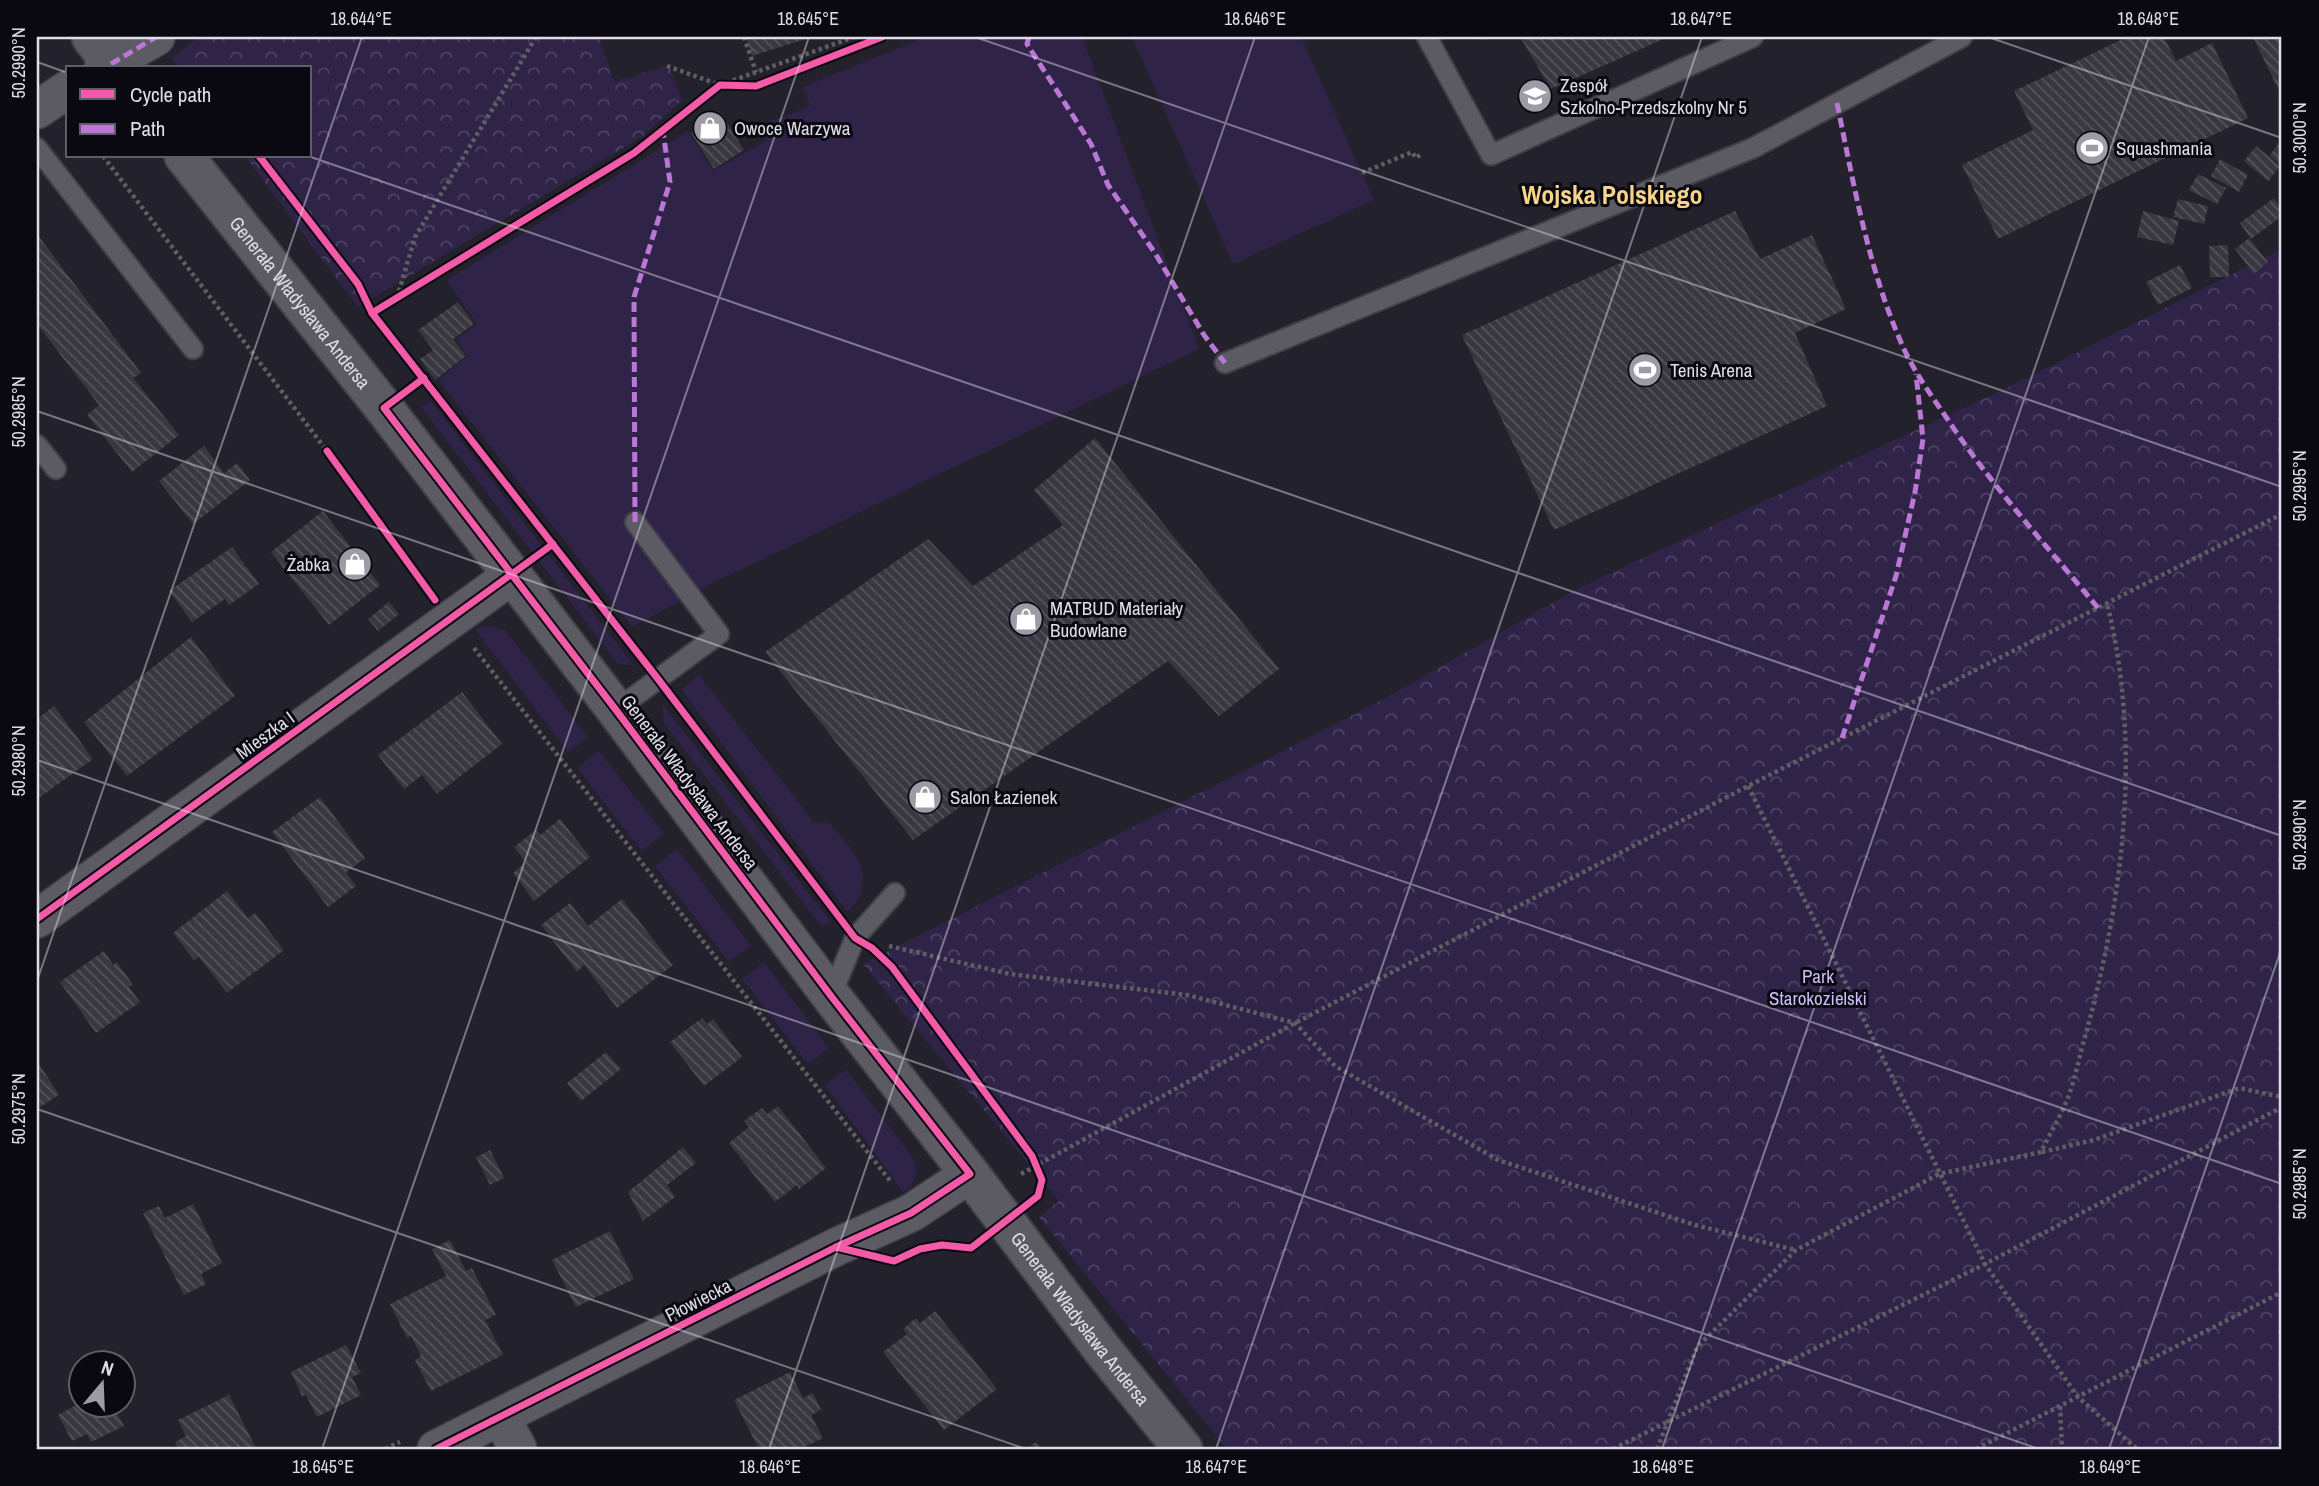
<svg xmlns="http://www.w3.org/2000/svg" width="2319" height="1486" font-family="'Archivo Narrow',sans-serif">
  <defs>
    <pattern id="park-crowns" width="20" height="18" patternUnits="userSpaceOnUse" patternTransform="scale(1.75)"><rect width="20" height="18" fill="#2f2448"/><path d="M2 6a3 3 0 1 1 6 0M12 15a3 3 0 1 1 6 0" fill="none" stroke="#4d4362"/></pattern>
    <pattern id="building-back-hatch" width="6" height="6" patternUnits="userSpaceOnUse" patternTransform="scale(1.75)"><rect width="6" height="6" fill="#393840"/><path d="M-1 5l2 2M0 0l6 6M5-1l2 2" fill="none" stroke="#55545c"/></pattern>
  </defs>
  <rect width="100%" height="100%" fill="#23212b"/>
  <!-- grass -->
  <g fill="#2f2448">
    <path d="M926 37H1082L1199 349 715 582 632 627 438 380 468 356 456 339 477 324 447 280 688 131 713 171 767 140 758 126 810 106 802 87Z"/>
    <path d="M1132 37H1301L1374 200 1233 264Z"/>
    <path d="M431 401 633 665 618 664 421 407Z"/>
    <path d="M488 625 506 631 588 737 568 752 475 629Z"/>
    <path d="M699 675 814 822 830 823C839 835 851 847 858 860 867 877 863 901 847 911L681 689Z"/>
    <path d="M663 705 831 922 822 927 664 723Z"/>
    <path d="M599 751 664 834 642 851 577 768Z"/>
    <path d="M677 849 751 946 729 962 655 866Z"/>
    <path d="M764 962 829 1048 808 1064 742 979Z"/>
    <path d="M846 1070 912 1157 917 1170 911 1187 903 1192 825 1085Z"/>
  </g>
  <!-- park -->
  <g fill="url(#park-crowns)">
    <path d="M199 37H599L614 82 669 65 682 100 643 136 358 307 245 156H310V68H179L171 58Z"/>
    <path d="M2282 249V1449H1227L1039 1217 1059 1201 863 964 1371 706 1581 587 2017 383Z"/>
  </g>
  <!-- building -->
  <g fill="url(#building-back-hatch)">
    <path d="M746 37H812L752 56Z"/>
    <path d="M1475 37H1495V38L1481 40Z"/>
    <path d="M1520 37H1668L1551 89Z"/>
    <path d="M2127 37H2164L2176 61 2212 43 2248 118 1998 239 1962 165 2033 130 2014 91Z"/>
    <path d="M2253 37H2282V97Z"/>
    <path d="M722 114 744 150 714 169 691 133Z"/>
    <path d="M2282 139V165L2269 156Z"/>
    <path d="M2256 146 2280 166 2268 181 2244 161Z"/>
    <path d="M2220 159 2248 175 2239 192 2211 176Z"/>
    <path d="M2198 174 2226 188 2217 204 2189 190Z"/>
    <path d="M2274 198 2282 210V216L2251 239 2240 223Z"/>
    <path d="M2178 199 2208 206 2204 224 2173 217Z"/>
    <path d="M1735 211 1760 259 1812 235 1846 309 1795 333 1827 406 1554 530 1462 335Z"/>
    <path d="M2143 211 2179 221 2173 245 2137 237Z"/>
    <path d="M37 234 141 373 133 378 179 435 132 472 87 415 99 405 37 324Z"/>
    <path d="M2249 238 2268 262 2254 274 2235 249Z"/>
    <path d="M2228 245 2229 277H2210L2209 246Z"/>
    <path d="M2180 265 2192 288 2158 305 2146 282Z"/>
    <path d="M458 302 474 324 453 339 466 356 435 380 420 359 433 350 418 330Z"/>
    <path d="M1095 438 1279 669 1219 716 1168 661 913 840 765 652 928 539 973 586 1063 525 1034 490Z"/>
    <path d="M204 446 224 473 237 463 250 480 193 524 159 481Z"/>
    <path d="M323 511 380 585 329 625 271 552Z"/>
    <path d="M232 547 259 584 229 605 225 599 192 622 169 591Z"/>
    <path d="M389 602 399 614 378 631 368 619Z"/>
    <path d="M191 637 235 696 127 776 84 722Z"/>
    <path d="M462 692 502 744 437 794 422 775 404 789 378 755Z"/>
    <path d="M54 706 93 759 40 797 37 793V719Z"/>
    <path d="M320 797 365 858 346 872 356 886 328 907 272 832Z"/>
    <path d="M560 819 590 857 534 901 513 873 526 862 514 847 536 830 540 835Z"/>
    <path d="M227 891 248 918 255 913 284 950 227 993 199 957 194 960 173 933Z"/>
    <path d="M622 899 673 965 617 1008 584 965 577 972 541 925 570 903 588 926Z"/>
    <path d="M104 951 113 965 117 962 133 985 129 987 140 1002 96 1033 60 982Z"/>
    <path d="M702 1018 707 1024 713 1019 742 1057 704 1086 670 1042Z"/>
    <path d="M606 1052 621 1069 581 1101 567 1083Z"/>
    <path d="M37 1061 59 1095 37 1109Z"/>
    <path d="M778 1106 826 1168 799 1189 797 1185 775 1202 729 1143 749 1127 744 1121 762 1108 767 1114Z"/>
    <path d="M683 1147 696 1163 667 1185 675 1197 643 1221 628 1192Z"/>
    <path d="M490 1150 504 1178 490 1185 476 1157Z"/>
    <path d="M193 1204 222 1263 201 1274 206 1284 184 1295 143 1213 159 1206 165 1218Z"/>
    <path d="M610 1231 634 1279 576 1307 552 1260Z"/>
    <path d="M450 1240 466 1271 472 1268 496 1315 485 1320 503 1355 431 1391 415 1360 421 1356 411 1336 407 1338 390 1304 446 1276 432 1249Z"/>
    <path d="M935 1311 997 1389 944 1430 883 1352 907 1334 903 1329 916 1318 920 1323Z"/>
    <path d="M346 1345 361 1373 352 1377 361 1395 317 1417 306 1395 302 1396 291 1372Z"/>
    <path d="M790 1372 803 1398 813 1393 821 1410 811 1415 823 1438 800 1449H759L734 1400Z"/>
    <path d="M229 1395 256 1448 178 1449 175 1442 186 1436 178 1420Z"/>
    <path d="M80 1403V1406H113L124 1426 91 1442 87 1434 72 1441 58 1415Z"/>
    <path d="M1036 1442 1042 1449H1026Z"/>
  </g>
  <g fill="none" stroke-linecap="round" stroke-linejoin="round">
    <!-- lane casing -->
    <g stroke="#3f3d46" stroke-width="23">
      <g id="lane">
        <path d="M1427 37 1491 155 1753 37"/>
        <path d="M37 148 193 349"/>
        <path d="M1225 363 1753 148 1962 37"/>
        <path d="M37 445 56 469"/>
        <path d="M616 710 719 634 635 522"/>
        <path d="M831 996 855 938 895 893"/>
      </g>
    </g>
    <!-- street casing -->
    <g stroke="#3f3d46" stroke-width="40">
      <g id="street">
        <path d="M103 68 156 37"/>
        <path d="M37 110 68 89"/>
        <path d="M37 919 511 576"/>
        <path d="M501 1417 518 1449"/>
        <path d="M436 1449 836 1247 911 1213 970 1174"/>
      </g>
    </g>
    <!-- secondary casing -->
    <g stroke="#3f3d46" stroke-width="42">
      <g id="secondary">
        <path d="M91 37 115 68"/>
        <path id="s1" d="M184 156 384 408 616 710 831 996 970 1174 1102 1349 1183 1449"/>
      </g>
    </g>
    <!-- path -->
    <g stroke="#5f5d65" stroke-width="4.5" stroke-dasharray="3.5 3.5" stroke-linecap="butt">
      <path d="M744 37 756 72"/>
      <path d="M667 66 720 85 854 37"/>
      <path d="M103 156 327 451"/>
      <path d="M1362 173 1412 152 1416 158 1420 155"/>
      <path d="M397 298 415 237 536 37"/>
      <path d="M474 648 891 1182"/>
      <path d="M1748 786 1985 1264 2078 1397 2137 1449"/>
      <path d="M889 946 1010 974 1187 995 1295 1023 1335 1066 1498 1160 1695 1225 1795 1250"/>
      <path d="M2042 1152 2094 1140 2239 1088 2282 1097"/>
      <path d="M1021 1174 1295 1023 1748 786 2282 514"/>
      <path d="M2060 1406 2062 1449"/>
      <path d="M385 1449 400 1442"/>
      <path d="M1613 1449 1985 1264 2282 1107"/>
      <path d="M1657 1449 1697 1347 1796 1250 1939 1174 2041 1152C2050 1133 2062 1114 2069 1095 2076 1075 2080 1054 2086 1033 2124 895 2142 744 2107 603"/>
      <path d="M1976 1449 2282 1292"/>
    </g>
    <!-- lane -->
    <use href="#lane" stroke="#5c5a62" stroke-width="19"/>
    <!-- street -->
    <use href="#street" stroke="#5c5a62" stroke-width="37"/>
    <!-- secondary -->
    <use href="#secondary" stroke="#5c5a62" stroke-width="38"/>
    <!-- quiet -->
    <g stroke="#ba77d6" stroke-width="5" stroke-dasharray="10 5" stroke-linecap="butt">
      <path d="M1029 37 1027 44 1091 144 1108 185 1155 253 1204 335 1225 363"/>
      <path d="M111 64 156 37"/>
      <path d="M1837 103C1854 186 1869 272 1904 349 1915 373 1931 395 1946 417 1991 485 2046 545 2098 608"/>
      <path d="M635 522 634 297 670 182 663 131"/>
      <path d="M1842 738 1896 576 1915 492 1923 439 1916 374"/>
    </g>
    <!-- cycleway casing -->
    <g stroke="#0a0810" stroke-width="11">
      <g id="cycleway">
        <path d="M259 156 358 284 372 313 658 679 855 938 872 948 892 967 1032 1156 1042 1180 1038 1196 971 1248 942 1245 920 1249 894 1261 836 1247"/>
        <path d="M372 313 634 153 720 85 756 86 882 37"/>
        <path d="M424 378 384 408 616 710 831 996 970 1174 911 1213 836 1247 436 1449"/>
        <path d="M327 451 435 600"/>
        <path d="M37 919 553 544"/>
      </g>
    </g>
    <!-- cycleway -->
    <use href="#cycleway" stroke="#f35aa7" stroke-width="7"/>
  </g>
  <!-- ticks -->
  <path fill="none" stroke="#dfdde9" stroke-width="2" stroke-opacity="0.45" d="M975 37 2282 487M1988 37 2282 138M37 62 68 73M308 156 2282 836M37 411 2282 1184M37 760 2039 1449M37 981 362 37M37 1109 1026 1449M322 1449 809 37M769 1449 1255 37M1216 1449 1702 37M1662 1449 2149 37M2109 1449 2282 947"/>
  <!-- icons -->
  <defs>
    <g id="school-disc" transform="scale(1.75)"><circle r="9.5" fill="#9d9ba6" stroke="#0a0810"/><path d="M0-5L7-2L0 1L-7-2ZM-4 1L0 2.5L4 1V4Q0 6-4 4Z" fill="#fff"/></g>
    <g id="shop-disc" transform="scale(1.75)"><circle r="9.5" fill="#9d9ba6" stroke="#0a0810"/><path d="M-5-2.5h2.3a2.7 3.5 0 0 1 5.4 0H5L5.5 6h-11ZM-1.5-2.5h3a1.5 2.3 0 0 0-3 0Z" fill="#fff"/></g>
    <g id="stadium-disc" transform="scale(1.75)"><circle r="9.5" fill="#9d9ba6" stroke="#0a0810"/><path d="M0-5a6.5 5 0 1 0 0 10a6.5 5 0 1 0 0-10ZM-3.5-1.8h7v3.6h-7Z" fill="#fff"/></g>
  </defs>
  <g fill-rule="evenodd">
    <use href="#school-disc" x="1535" y="96"/>
    <use href="#shop-disc" x="710" y="128"/>
    <use href="#stadium-disc" x="2092" y="148"/>
    <use href="#stadium-disc" x="1645" y="370"/>
    <use href="#shop-disc" x="355" y="564"/>
    <use href="#shop-disc" x="1026" y="619"/>
    <use href="#shop-disc" x="925" y="797"/>
  </g>
  <g text-anchor="middle" stroke-width="6" stroke-linejoin="round" paint-order="stroke">
    <!-- poi labels -->
    <g font-size="19" fill="#dfdde9" stroke="#0a0810" text-anchor="start">
      <text x="1560" y="92">Zespół<tspan x="1560" dy="22">Szkolno-Przedszkolny Nr 5</tspan></text>
      <text x="734" y="135">Owoce Warzywa</text>
      <text x="2116" y="155">Squashmania</text>
      <text x="1670" y="377">Tenis Arena</text>
      <text x="330" y="571" text-anchor="end">Żabka</text>
      <text x="1050" y="615">MATBUD Materiały<tspan x="1050" dy="22">Budowlane</tspan></text>
      <text x="950" y="804">Salon Łazienek</text>
    </g>
    <!-- street labels -->
    <g font-size="19" fill="#dfdde9" stroke="#0a0810">
      <text dy="7" stroke="none"><textPath href="#s1" startOffset="187">Generała Władysława Andersa</textPath></text>
      <text transform="translate(265 735) rotate(-36)" y="7">Mieszka I</text>
      <text transform="translate(690 782) rotate(53)" y="7">Generała Władysława Andersa</text>
      <text transform="translate(698 1300) rotate(-27)" y="7">Płowiecka</text>
      <text dy="7" stroke="none"><textPath href="#s1" startOffset="1468">Generała Władysława Andersa</textPath></text>
    </g>
    <!-- park labels -->
    <g font-size="19" fill="#cbbdf8" stroke="#0a0810">
      <text x="1818" y="983">Park<tspan x="1818" dy="22">Starokozielski</tspan></text>
    </g>
    <!-- district labels -->
    <g font-size="26" font-weight="bold" fill="#f7d48a" stroke="#0a0810">
      <text x="1612" y="204">Wojska Polskiego</text>
    </g>
  </g>
  <!-- border -->
  <rect width="2319" height="1486" fill="none" stroke="#0a0810" stroke-width="77"/>
  <!-- legend -->
  <rect x="66" y="66" width="245" height="91" fill="#0a0810" stroke="#5f5d67" stroke-width="2"/>
  <rect x="80" y="89" width="35" height="10" fill="#f35aa7" stroke="#5f5d67" stroke-width="2"/>
  <text x="130" y="102" font-size="21" fill="#dfdde9">Cycle path</text>
  <rect x="80" y="124" width="35" height="10" fill="#ba77d6" stroke="#5f5d67" stroke-width="2"/>
  <text x="130" y="136" font-size="21" fill="#dfdde9">Path</text>
  <!-- north arrow -->
  <g transform="translate(102 1384) rotate(19)"><circle r="33" fill="#0a0810" stroke="#5f5d67" stroke-width="2"/>
  <path d="M0-5L12 26L0 18L-12 26Z" fill="#9d9ba6"/>
  <text y="-10" font-size="19" font-weight="bold" text-anchor="middle" fill="#dfdde9">N</text>
  </g>
  <rect x="38" y="38" width="2242" height="1410" fill="none" stroke="#dfdde9" stroke-width="2.5"/>
  <g font-size="18" text-anchor="middle" fill="#dfdde9">
    <text x="361" y="25">18.644°E</text>
    <text x="808" y="25">18.645°E</text>
    <text x="1255" y="25">18.646°E</text>
    <text x="1701" y="25">18.647°E</text>
    <text x="2148" y="25">18.648°E</text>
    <text transform="translate(19 63) rotate(-90)" y="6">50.2990°N</text>
    <text transform="translate(2300 138) rotate(-90)" y="6">50.3000°N</text>
    <text transform="translate(19 412) rotate(-90)" y="6">50.2985°N</text>
    <text transform="translate(2300 486) rotate(-90)" y="6">50.2995°N</text>
    <text transform="translate(19 761) rotate(-90)" y="6">50.2980°N</text>
    <text transform="translate(2300 835) rotate(-90)" y="6">50.2990°N</text>
    <text transform="translate(19 1109) rotate(-90)" y="6">50.2975°N</text>
    <text transform="translate(2300 1184) rotate(-90)" y="6">50.2985°N</text>
    <text x="323" y="1473">18.645°E</text>
    <text x="770" y="1473">18.646°E</text>
    <text x="1216" y="1473">18.647°E</text>
    <text x="1663" y="1473">18.648°E</text>
    <text x="2110" y="1473">18.649°E</text>
  </g>
</svg>
